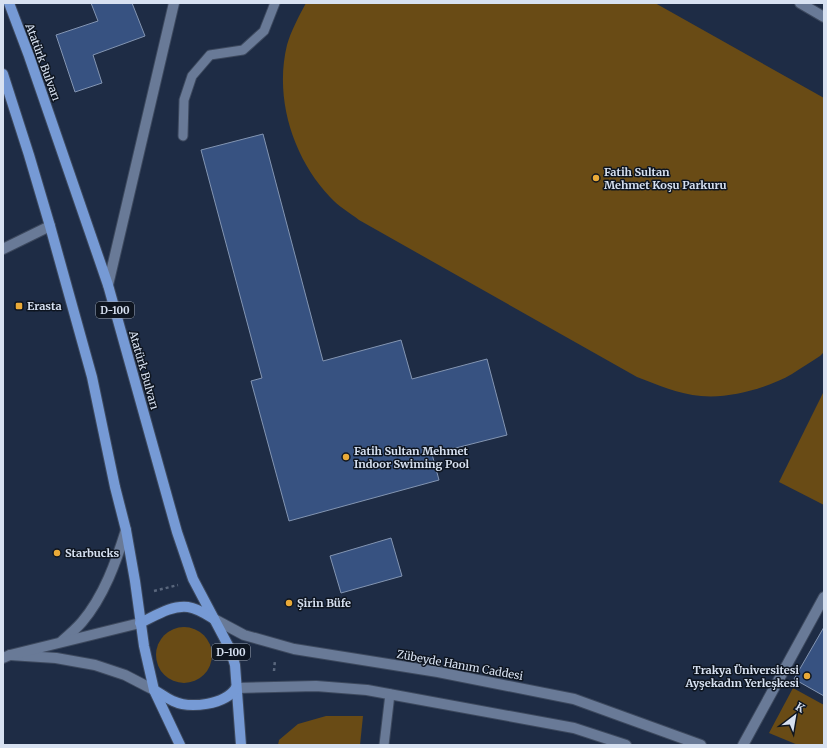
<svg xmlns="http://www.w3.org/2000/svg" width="827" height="748" font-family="Merriweather,serif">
  <rect width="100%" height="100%" fill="#1e2c45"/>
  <!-- green -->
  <g fill="#694b15">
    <path d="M306 3H655L824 98V352L820 356C811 362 801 368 792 374 768 388 729 399 701 396 678 394 658 385 637 377L359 220C350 213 338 206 330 197 293 158 274 98 287 45 291 31 299 16 306 3Z"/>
    <path d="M824 391V505L779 482Z"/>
    <circle cx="184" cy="655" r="28"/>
    <path d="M793 688 824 705V745H798L769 733Z"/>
    <path d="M326 716H363L360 745H278L279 740 298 724Z"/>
  </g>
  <!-- building -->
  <g fill="#375281" stroke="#8395b2">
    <path d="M91 3H132L145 36 93 55 102 83 75 92 56 35 98 21Z"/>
    <path d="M263 134 323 361 401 340 412 379 487 359 507 435 432 454 439 480 289 521 251 381 262 378 201 150Z"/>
    <path d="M391 538 402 576 341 593 330 556Z"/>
    <path d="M824 627V696L794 679Z"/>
  </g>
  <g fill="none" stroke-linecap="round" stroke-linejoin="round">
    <!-- lane casing -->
    <g stroke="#3d495e" stroke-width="11">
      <g id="lane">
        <path d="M183 136 184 100 192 76 210 55 243 50 264 31 275 3"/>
        <path d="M384 745 390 694"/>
      </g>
    </g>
    <!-- street casing -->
    <g stroke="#3d495e" stroke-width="12">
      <g id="street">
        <path d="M800 3 824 17"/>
        <path d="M3 249 50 226"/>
        <path d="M108 285 174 3"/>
        <path d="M62 641C69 635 76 629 82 622 104 596 116 562 126 530"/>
        <path d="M10 655 56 658 95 665 125 675 154 690"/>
        <path d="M3 658 10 655 140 623"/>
        <path d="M743 745 824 597"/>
      </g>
    </g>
    <!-- secondary casing -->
    <g stroke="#3d495e" stroke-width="12">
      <g id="secondary">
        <path d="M214 619 244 635 294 649 438 672 574 699 701 745"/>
        <path d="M236 688 316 686 367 690 574 728 626 745"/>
      </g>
    </g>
    <!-- primary casing -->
    <g stroke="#3d495e" stroke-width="12">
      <g id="primary">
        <path d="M9 3 29 56 108 285 177 532 193 579 230 649 235 665 241 745"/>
        <path d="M3 74 29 155 50 226 92 377 115 487 126 530 135 581 144 646 154 690 180 745"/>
        <path d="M140 623C155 616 171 605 188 607 197 608 206 614 214 619"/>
        <path d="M154 690C160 693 166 698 173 701 190 709 225 705 236 688"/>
      </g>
    </g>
    <!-- path -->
    <g stroke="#5a677d" stroke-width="2.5" stroke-dasharray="3 3" stroke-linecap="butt">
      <path d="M154 591 178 585"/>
      <path d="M274 671 275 660"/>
    </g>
    <!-- lane -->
    <use href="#lane" stroke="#697a97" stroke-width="9"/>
    <!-- street -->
    <use href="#street" stroke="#697a97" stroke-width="10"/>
    <!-- secondary -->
    <use href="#secondary" stroke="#697a97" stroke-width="10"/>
    <!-- primary -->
    <use href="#primary" stroke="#769ad5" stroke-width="10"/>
  </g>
  <!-- markers -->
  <g fill="#eaaa38" stroke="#0e1520" stroke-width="1.5">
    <circle cx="596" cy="178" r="4"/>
    <rect x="15" y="302" width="8" height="8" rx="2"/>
    <circle cx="346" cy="457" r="4"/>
    <circle cx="57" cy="553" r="4"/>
    <circle cx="289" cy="603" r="4"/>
    <circle cx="807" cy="676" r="4"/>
  </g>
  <g text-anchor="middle" stroke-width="3" stroke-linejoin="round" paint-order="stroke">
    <!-- shield labels -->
    <g fill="#0e1520" stroke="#9ba4b2" stroke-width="1">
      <rect x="96" y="302" width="38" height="16" rx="3"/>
      <rect x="212" y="644" width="38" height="16" rx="3"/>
    </g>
    <g font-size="10" font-weight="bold" fill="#d7e1f1">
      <text x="115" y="314">D-100</text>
      <text x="231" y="656">D-100</text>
    </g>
    <!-- street labels -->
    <g font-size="11" fill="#d7e1f1" stroke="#0e1520">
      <text transform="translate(43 62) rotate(70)" y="4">Atatürk Bulvarı</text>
      <text transform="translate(144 370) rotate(74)" y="4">Atatürk Bulvarı</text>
      <text transform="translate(460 665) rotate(10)" y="4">Zübeyde Hanım Caddesi</text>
    </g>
    <!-- poi labels -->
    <g font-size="11" font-weight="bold" fill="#d7e1f1" stroke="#0e1520" text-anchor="start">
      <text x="604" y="176">Fatih Sultan<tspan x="604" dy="13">Mehmet Koşu Parkuru</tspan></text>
      <text x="27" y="310">Erasta</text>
      <text x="354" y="455">Fatih Sultan Mehmet<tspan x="354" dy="13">Indoor Swiming Pool</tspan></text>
      <text x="65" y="557">Starbucks</text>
      <text x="297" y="607">Şirin Büfe</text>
      <text x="799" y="674" text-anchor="end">Trakya Üniversitesi<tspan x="799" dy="13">Ayşekadın Yerleşkesi</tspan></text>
    </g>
  </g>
  <!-- border -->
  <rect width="827" height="748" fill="none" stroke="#d7e1f1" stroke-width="8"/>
  <!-- north arrow -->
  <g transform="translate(795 716) rotate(31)" stroke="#0e1520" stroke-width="3" paint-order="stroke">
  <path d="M0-3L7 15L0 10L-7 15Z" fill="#d7e1f1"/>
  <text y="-6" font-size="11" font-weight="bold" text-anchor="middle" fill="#d7e1f1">K</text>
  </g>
</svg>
